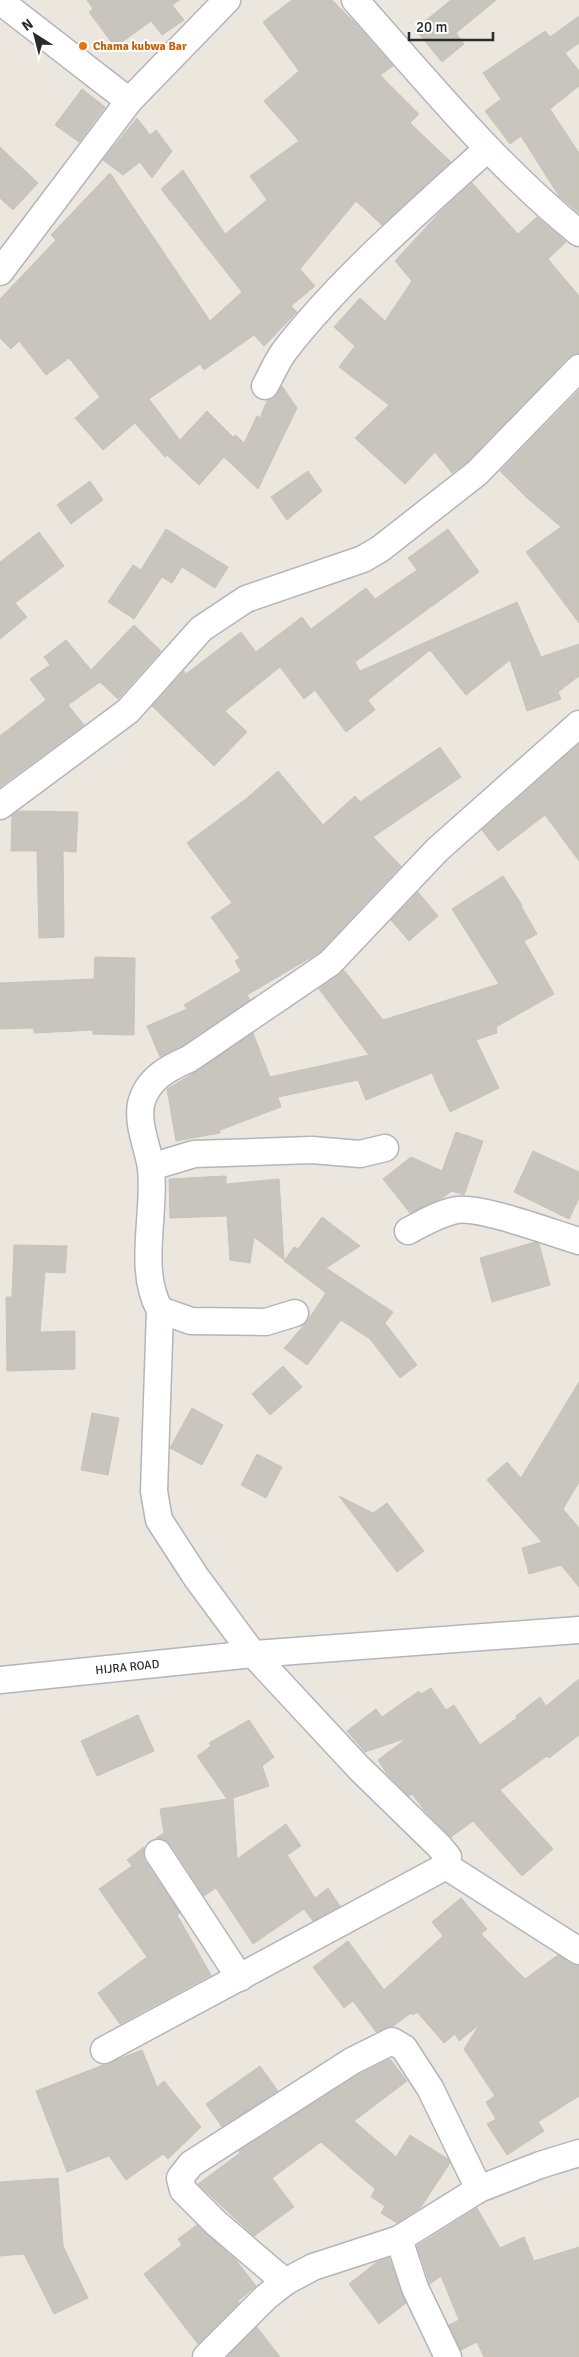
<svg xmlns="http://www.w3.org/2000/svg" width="579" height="2357" font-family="Signika,sans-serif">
  <rect width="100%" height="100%" fill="#ebe7df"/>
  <!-- building -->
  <g fill="#c7c5be" stroke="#c7c3b9">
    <path d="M87 0H180L172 5 184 20 162 35 151 21 115 47 89 12 93 9Z"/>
    <path d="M292 0H332L356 24 393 66 380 75 419 114 410 123 451 162 382 225 356 201 300 269 315 286 291 306 297 312 264 346 254 335 204 370 200 364 149 399 180 440 207 411 233 437 236 435 244 443 257 416 260 418 267 401 273 399 282 386 297 408 258 489 224 457 199 485 167 455 165 457 135 423 103 450 75 418 100 397 69 358 46 375 19 341 11 349 0 338V299L56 240 51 235 110 173 210 321 242 292 161 189 183 170 225 234 267 200 250 176 299 141 264 101 299 71 263 22Z"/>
    <path d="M451 0H496L456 33 464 44 442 62 415 29Z"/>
    <path d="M579 16V43L565 53 579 71V86L550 109 579 153V213L559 196 521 136 510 144 485 111 501 99 483 73 545 31 550 37Z"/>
    <path d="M82 89 105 107 79 142 55 125Z"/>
    <path d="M137 118 150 135 156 130 172 151 152 178 140 162 123 175 103 160Z"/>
    <path d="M0 147 38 183 13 210 0 198Z"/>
    <path d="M472 183 518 234 537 217 566 242 548 259 579 296V353L568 358 467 462 452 473 435 452 405 484 355 438 389 405 339 367 355 346 334 327 360 298 385 321 412 281 395 261 441 211Z"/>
    <path d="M579 390V623L526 552 561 527 527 498 500 471Z"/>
    <path d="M308 471 322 491 287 520 271 497Z"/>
    <path d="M90 481 103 500 71 524 57 505Z"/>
    <path d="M166 529 228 567 215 588 182 567 172 583 162 577 134 619 108 602 133 565 141 570Z"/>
    <path d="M448 529 479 572 355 662 360 671 517 602 541 657 579 644V676L558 692 561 699 527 711 510 660 466 695 430 650 368 700 375 710 346 732 315 690 304 699 280 667 225 711 247 732 214 766 152 706 184 671 186 674 241 632 256 652 302 617 311 629 366 588 375 599 417 570 408 558Z"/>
    <path d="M39 532 64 566 15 603 27 617 0 639V562Z"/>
    <path d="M134 625 161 651 118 699 100 682 68 705 84 725 0 787V736L46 700 30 679 50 665 44 657 66 640 91 670Z"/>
    <path d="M579 744V861L545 815 498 851 482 830Z"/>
    <path d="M440 747 461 777 373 837 401 866 320 952 247 995 250 1000 182 1046 160 1057 147 1026 187 1009 184 1005 241 971 235 961 240 958 211 917 232 903 187 843 247 798 278 771 323 825 355 796 360 802Z"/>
    <path d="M19 811 78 812 76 852 63 851 64 937 39 938 37 851H11L12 815Z"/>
    <path d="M503 876 522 905 521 906 537 934 524 941 554 994 496 1027 497 1033 476 1040 499 1088 450 1112 443 1097 444 1095 442 1096 432 1073 366 1100 358 1080 278 1097 281 1107 220 1130V1133L176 1141 167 1089 197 1071 253 1033 270 1077 369 1055 319 989 344 970 383 1020 499 984 452 909Z"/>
    <path d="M418 892 438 916 409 941 391 920Z"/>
    <path d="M95 957 135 958 134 1035 93 1034V1030L34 1033V1028L0 1029V983L94 979Z"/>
    <path d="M456 1132 483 1141 464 1195 452 1191 442 1198 410 1213 383 1179 411 1157 442 1171Z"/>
    <path d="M533 1151 579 1172V1198L569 1219 514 1192Z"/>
    <path d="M226 1176V1184L279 1179 284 1260 254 1237 250 1263 230 1260 227 1216 170 1218 169 1179Z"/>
    <path d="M322 1217 360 1246 326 1268 393 1312 385 1323 417 1365 400 1378 370 1339 341 1320 307 1365 284 1348 306 1323 326 1293 284 1261 294 1247 298 1249Z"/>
    <path d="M535 1242 539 1244 550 1285 492 1302 480 1258Z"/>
    <path d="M14 1245 67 1246 65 1273 45 1272 40 1332 75 1331V1369L7 1371 6 1297H12Z"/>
    <path d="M283 1366 302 1387 270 1415 252 1394Z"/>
    <path d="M579 1382V1482L563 1509 579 1528V1587L561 1565 529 1574 522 1548 542 1542 487 1480 507 1462 521 1478Z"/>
    <path d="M192 1408 223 1425 202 1465 170 1448Z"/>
    <path d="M92 1413 119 1418 108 1475 81 1470Z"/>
    <path d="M257 1454 282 1467 266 1498 241 1485Z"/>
    <path d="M339 1496 373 1513 387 1503 424 1551 397 1572Z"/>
    <path d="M579 1679V1735L549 1758 547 1756 500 1790 553 1849 522 1876 473 1821 451 1837 425 1811 412 1794 409 1796 387 1774 378 1760 407 1738 365 1752 347 1731 376 1709 382 1717 419 1691 421 1694 431 1688 446 1710 454 1705 480 1745 517 1718 516 1716 540 1697 546 1706Z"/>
    <path d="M138 1715 154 1751 97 1776 81 1741Z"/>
    <path d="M249 1720 274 1757 262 1766 269 1786 233 1798 237 1859 286 1824 301 1846 287 1855 315 1898 328 1888 340 1906 313 1921 304 1909 253 1944 216 1888 204 1896 171 1845 164 1839 156 1838 164 1833 160 1809 227 1799 197 1756 211 1746 209 1743Z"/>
    <path d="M144 1847 143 1854 145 1861 180 1913 177 1915 211 1975 120 2024 98 1993 147 1957 99 1889 132 1866 127 1860Z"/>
    <path d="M461 1898 487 1929 481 1934 525 1979 558 1955 579 1966V2096L538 2122 544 2131 507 2155 487 2124 496 2119 486 2102 495 2096 464 2049 479 2025 459 2041 455 2034 444 2043 417 2012 413 2015 411 2013 393 2026 376 2032 353 2001 344 2008 313 1967 348 1941 384 1990 443 1936 432 1922Z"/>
    <path d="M142 2050 157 2087 164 2081 201 2127 168 2159 163 2154 126 2180 109 2156 67 2172 36 2091Z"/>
    <path d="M390 2059 407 2081 354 2121 396 2157 410 2135 448 2159 450 2163 421 2207 397 2223 381 2213 385 2206 371 2197 375 2189 321 2142 272 2178 294 2207 254 2236 198 2184 240 2153 239 2151 359 2074Z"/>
    <path d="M260 2066 278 2091 222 2127 206 2104Z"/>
    <path d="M58 2178 63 2246 88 2298 54 2314 24 2254 0 2256V2182Z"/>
    <path d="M477 2208 500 2248 524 2237 534 2261 579 2247V2357H484L477 2342 461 2350 449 2325 459 2320 441 2276 430 2284 417 2246Z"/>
    <path d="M197 2225 236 2260 256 2286 238 2301 239 2303 198 2344 144 2274 182 2245 178 2239Z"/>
    <path d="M389 2258 406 2303 379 2324 349 2284 377 2262Z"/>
    <path d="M257 2327 280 2357H227Z"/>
  </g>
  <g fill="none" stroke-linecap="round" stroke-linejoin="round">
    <!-- minor casing -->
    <g stroke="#b3b4bd" stroke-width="29">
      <g id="minor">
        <path d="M355 0C427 81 495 165 579 233"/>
        <path d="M0 1 129 101"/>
        <path d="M0 272 129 101 227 0"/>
        <path d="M265 386C272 374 277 360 286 349 342 277 419 211 487 149"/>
        <path d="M0 806 128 711 201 629 246 599 363 559 380 549 477 473 579 368"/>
        <path d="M151 1167 194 1154 312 1150 360 1154 385 1148"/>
        <path d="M408 1231C423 1223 440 1213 457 1210 481 1206 552 1233 579 1241"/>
        <path d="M160 1310 154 1491 159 1520 196 1577 253 1654 359 1768 439 1846 448 1857 446 1866 579 1951"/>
        <path d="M295 1313 266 1322 191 1321 160 1310C137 1270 156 1213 151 1168 148 1147 137 1125 141 1104 147 1079 168 1068 189 1059L330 963 437 850 579 724"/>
        <path id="s1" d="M0 1680 253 1654 579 1630"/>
        <path d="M158 1853 240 1978"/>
        <path d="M104 2050 446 1866"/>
        <path d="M399 2239 415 2288 448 2357"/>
        <path d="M285 2282 216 2223 183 2190 180 2178 191 2164 352 2061 392 2041 404 2048 430 2088 479 2189"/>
        <path d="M206 2357 266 2297 285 2282 313 2267 399 2239 479 2189 540 2165 579 2153"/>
      </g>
    </g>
    <!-- minor -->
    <use href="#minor" stroke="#fff" stroke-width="26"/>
  </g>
  <!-- markers -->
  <circle fill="#e8710a" stroke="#fff" stroke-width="2" cx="83" cy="46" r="5"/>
  <g text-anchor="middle" stroke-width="4" stroke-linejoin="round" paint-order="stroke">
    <!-- food labels -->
    <g font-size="12" font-weight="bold" fill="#c56008" stroke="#fff" text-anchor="start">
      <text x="93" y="50">Chama kubwa Bar</text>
    </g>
    <!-- street labels -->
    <g font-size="12" fill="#2b2b2b" stroke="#fff">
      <text dy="4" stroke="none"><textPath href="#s1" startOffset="128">HIJRA ROAD</textPath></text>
    </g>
  </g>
  <!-- north arrow -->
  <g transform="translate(35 35) rotate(324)" stroke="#ffffff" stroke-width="4" paint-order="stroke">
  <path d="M0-4L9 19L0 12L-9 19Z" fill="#2b2b2b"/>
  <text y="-8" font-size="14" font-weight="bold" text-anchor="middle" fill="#2b2b2b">N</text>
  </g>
  <!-- scale -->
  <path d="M409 32v8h84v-8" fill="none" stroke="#2b2b2b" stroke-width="2.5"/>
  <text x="416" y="32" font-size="15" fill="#2b2b2b" stroke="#ffffff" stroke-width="4" paint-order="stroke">20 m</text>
</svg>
